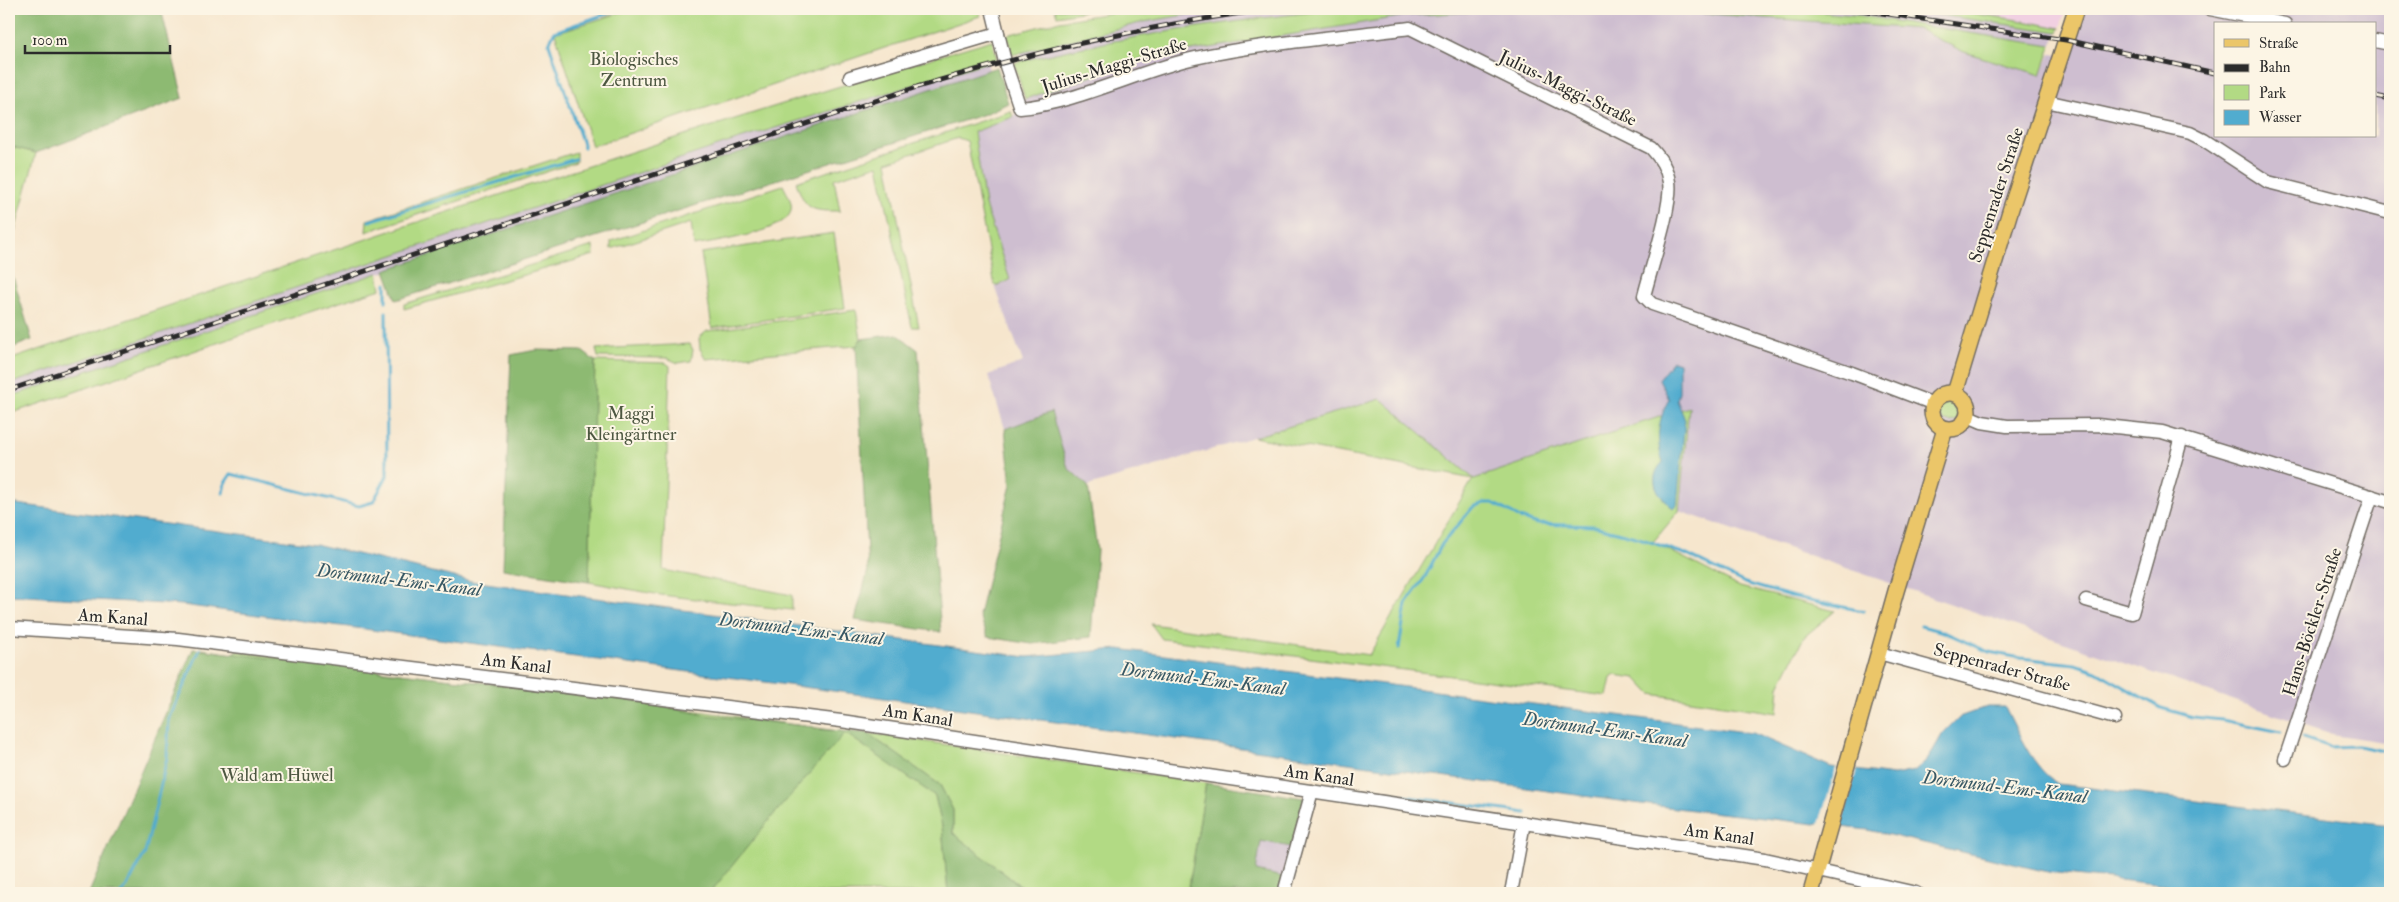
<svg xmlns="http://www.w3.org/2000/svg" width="2399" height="902" font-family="'IM FELL Double Pica',serif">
  <rect width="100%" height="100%" fill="#fcf5e5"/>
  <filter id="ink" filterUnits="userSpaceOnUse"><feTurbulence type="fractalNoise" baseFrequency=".02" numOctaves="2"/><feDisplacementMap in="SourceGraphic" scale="10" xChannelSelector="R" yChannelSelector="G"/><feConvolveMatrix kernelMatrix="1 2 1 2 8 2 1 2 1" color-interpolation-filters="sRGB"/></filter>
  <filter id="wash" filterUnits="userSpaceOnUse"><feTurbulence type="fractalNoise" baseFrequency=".0096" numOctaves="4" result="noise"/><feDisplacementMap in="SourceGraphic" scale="20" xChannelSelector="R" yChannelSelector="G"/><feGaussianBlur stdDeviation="1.12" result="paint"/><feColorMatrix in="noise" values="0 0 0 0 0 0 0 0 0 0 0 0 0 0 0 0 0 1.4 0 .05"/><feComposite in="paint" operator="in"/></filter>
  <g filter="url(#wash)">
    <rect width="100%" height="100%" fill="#f6e6cd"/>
    <!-- built -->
    <path fill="#f1d0e2" d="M1935 9H2066L2060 28 2016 19Z"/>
    <!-- industrial -->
    <g fill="#cebed0" fill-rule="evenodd">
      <path d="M1219 9H1340L1258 18 1129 39 1022 61 1020 53 1144 22Z"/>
      <path d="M1518 9H1593L1711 14 1918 29 1964 52 2041 75 2050 54 2066 56 2079 9H2390V743L2332 734 1679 511 1689 407 1474 479 1381 399 1088 486 1068 468 1051 412 1005 429 988 375 1023 362 995 286 1010 280 985 205 974 132 1013 117 1025 99 1142 59 1405 16ZM2215 24H2375V136H2215Z"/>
      <path d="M1788 9H1898L2058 32 2051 46 1863 16Z"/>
      <path d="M987 62 989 70 9 397V384L727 143Z"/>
      <path d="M1261 841 1291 847 1283 877 1255 871Z"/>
    </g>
    <!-- green -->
    <g fill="#b2da84" stroke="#6e8258">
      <path d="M632 9H979L980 16 592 146 555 33Z"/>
      <path d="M1055 9H1097L1057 16Z"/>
      <path d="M1134 9H1219L1144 22 1012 55 1007 35 1060 21Z"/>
      <path d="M1340 9H1518L1405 16 1142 59 1025 99 1014 63C1120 36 1231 21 1340 9Z"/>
      <path d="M1593 9H1788L1863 16 2051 46 2041 75 1964 52 1918 29 1711 14Z"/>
      <path d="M1898 9C1953 9 2006 17 2060 28L2058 32Z"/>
      <path d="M992 40 997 59 727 143 9 384V360C335 249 662 138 992 40Z"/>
      <path d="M1011 111 1013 117 974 132 985 205 1010 280 995 286 967 141 958 138 887 162 919 327H912L878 165 834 179 840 211C811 211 806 211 796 182Z"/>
      <path d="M9 146 36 153 9 253Z"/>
      <path d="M576 152V162L366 232 367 220Z"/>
      <path d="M783 185C787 194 793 201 791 211 786 232 714 242 694 246L691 223 611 249V241Z"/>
      <path d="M834 233 845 308 712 328 701 253Z"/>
      <path d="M593 246 594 255 404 309V304Z"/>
      <path d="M378 273 381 289C256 328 133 373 9 414V397Z"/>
      <path d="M856 310 861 339 856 346 706 359 700 349 699 338 707 331Z"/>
      <path d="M690 344 693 350 691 361 678 363 667 358 598 357 596 349Z"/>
      <path d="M595 361 666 363 670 366 663 570 792 595V610L661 595 589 582Z"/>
      <circle cx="1950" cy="410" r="12"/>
      <path d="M1381 399 1474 479 1689 407 1679 511 1653 542 1740 587 1835 611 1804 637 1779 686 1777 713 1651 694 1636 678 1615 675 1611 678 1607 696 1162 639 1151 624 1369 655 1473 479 1254 437Z"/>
      <path d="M202 649 233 654 237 651 423 676 623 698 655 705 846 732 935 796 942 826 948 893H94Z"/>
      <path d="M867 733 1206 783 1188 893H1029L953 833V810L940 785Z"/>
    </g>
    <!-- forest -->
    <g fill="#8dba72" stroke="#5c724e">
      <path d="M9 9H161L183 98 36 153 9 146Z"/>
      <path d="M997 67 1008 103 985 114 396 300 385 270Z"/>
      <path d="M9 263 32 340 9 349Z"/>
      <path d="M897 334 918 350 941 632 855 620 868 570 856 346 861 339Z"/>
      <path d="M536 350 582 351 595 361 589 582 503 569 511 355Z"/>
      <path d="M1051 412 1068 468 1088 486 1097 550 1091 637 1032 644 988 637 979 615 1011 485 1005 429Z"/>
      <path d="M193 649 632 700 705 715 814 727V729L867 733 940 785 953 810V833L1029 893H948L942 826 935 796 845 733 770 819 710 893H89Z"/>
      <path d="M1206 783 1304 798 1291 847 1261 841 1256 871 1283 877 1279 893H1188Z"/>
    </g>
    <!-- water -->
    <g fill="#51accf" stroke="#3e6c7d">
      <path d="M1673 361 1679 363V392L1677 400 1685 420 1677 505 1673 508C1658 496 1646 479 1663 462 1655 440 1658 420 1669 399L1659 379Z"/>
      <path d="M9 503 315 544 471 581 1027 657 1119 649 1752 733 1831 767 1894 775 1914 771 1928 759 1943 733 1959 717 1987 707H2005C2019 734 2032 767 2058 784L2390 825V893H2236L2048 872 1868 830 1641 804 848 693 182 605 9 595Z"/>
    </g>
    <!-- pier -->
    <path fill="#f6e6cd" d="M1837 765 1858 766 1840 829 1818 827Z"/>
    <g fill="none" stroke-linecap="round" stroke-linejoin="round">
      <!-- stream -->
      <g stroke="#51accf" stroke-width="3">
        <path d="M584 147 549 44 554 32 620 9"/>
        <path d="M369 221 575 159"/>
        <path d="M386 301V284"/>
        <path d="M223 493 225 483 231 474 359 506 373 502 387 476 386 312"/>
        <path d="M1921 626 1944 632 1989 652 2021 658 2075 664 2096 671 2161 708 2193 717 2222 720 2281 732"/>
        <path d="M1399 648 1406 604 1425 577 1442 544 1473 507 1484 503H1493L1520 518 1538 524 1594 526 1639 538 1685 554 1745 583 1790 596 1863 611"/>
        <path d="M2303 738 2330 747 2358 746 2390 752"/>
        <path d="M1396 795 1526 813"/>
        <path d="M121 893 127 887 145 853 167 758 169 719 200 649"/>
      </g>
    </g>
  </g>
  <g filter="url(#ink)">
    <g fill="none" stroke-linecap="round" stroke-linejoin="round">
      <!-- minor casing -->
      <g stroke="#726c64" stroke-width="15">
        <g id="minor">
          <path d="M992 9 1006 66 1020 108C1076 103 1138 71 1195 58 1263 43 1340 37 1410 28L1651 148C1661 159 1667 168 1669 182 1673 204 1650 271 1644 296L1652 304 1852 373 1934 404"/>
          <path d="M2210 9 2285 24"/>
          <path d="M2375 41 2390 44"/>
          <path d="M850 77 998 33"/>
          <path d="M2046 101 2190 133 2204 140 2268 182 2390 213"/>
          <path d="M1968 416 1982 422 2007 426 2097 425 2162 432 2390 502"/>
          <path d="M2086 600 2132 613 2182 437"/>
          <path d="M9 628 178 639 841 721 1765 859 1916 893"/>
          <path d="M1879 653 2115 718"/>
          <path d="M2285 759 2372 496"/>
          <path d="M1284 893 1312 791"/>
          <path d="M1511 893 1524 823"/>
        </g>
      </g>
      <!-- major casing -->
      <g stroke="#726c64" stroke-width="18">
        <g id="major">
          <circle cx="1950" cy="411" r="18"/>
          <path d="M1955 393 2011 208 2076 9"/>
          <path d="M1811 893 1896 591 1945 429"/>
        </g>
      </g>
      <!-- minor -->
      <use href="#minor" stroke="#fff" stroke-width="12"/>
      <!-- major -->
      <use href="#major" stroke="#ebc669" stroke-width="15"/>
      <!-- rail casing -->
      <g stroke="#2b2b2b" stroke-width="5">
        <g id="rail">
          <path d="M1854 9 2066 40 2215 73"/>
          <path d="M2375 96 2390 99"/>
          <path d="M9 390 917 87C1033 52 1151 24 1272 9"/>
        </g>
      </g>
      <!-- rail -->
      <use href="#rail" stroke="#fcf5e5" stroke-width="3" stroke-dasharray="9" stroke-linecap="butt"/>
    </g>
  </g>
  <g text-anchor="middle" stroke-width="4" stroke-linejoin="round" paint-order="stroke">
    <!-- park labels -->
    <g font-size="18" fill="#4d5741" stroke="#fcf5e5">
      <text x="634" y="65">Biologisches<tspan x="634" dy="21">Zentrum</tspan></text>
      <text x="631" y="419">Maggi<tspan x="631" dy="21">Kleingärtner</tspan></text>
      <text x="277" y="781">Wald am Hüwel</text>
    </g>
    <!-- street labels -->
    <g font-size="18" fill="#2b2b2b" stroke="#fcf5e5">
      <text transform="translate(1114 65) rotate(-17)" y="6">Julius-Maggi-Straße</text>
      <text transform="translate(1568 88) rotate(26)" y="6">Julius-Maggi-Straße</text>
      <text transform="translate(1996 195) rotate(-72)" y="6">Seppenrader Straße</text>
      <text transform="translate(113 617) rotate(4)" y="6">Am Kanal</text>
      <text transform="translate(2312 622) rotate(-72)" y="6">Hans-Böckler-Straße</text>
      <text transform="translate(516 663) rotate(7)" y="6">Am Kanal</text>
      <text transform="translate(2002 667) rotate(15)" y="6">Seppenrader Straße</text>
      <text transform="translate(918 715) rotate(9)" y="6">Am Kanal</text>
      <text transform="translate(1319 775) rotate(8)" y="6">Am Kanal</text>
      <text transform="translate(1719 834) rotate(8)" y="6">Am Kanal</text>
    </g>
    <!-- water labels -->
    <g font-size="19" font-style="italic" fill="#385864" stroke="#fcf5e5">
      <text transform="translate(399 579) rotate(7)" y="7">Dortmund-Ems-Kanal</text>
      <text transform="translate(801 628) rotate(7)" y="7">Dortmund-Ems-Kanal</text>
      <text transform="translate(1203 678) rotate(7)" y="7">Dortmund-Ems-Kanal</text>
      <text transform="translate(1605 729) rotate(8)" y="7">Dortmund-Ems-Kanal</text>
      <text transform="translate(2005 786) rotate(7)" y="7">Dortmund-Ems-Kanal</text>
    </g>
  </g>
  <!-- margin -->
  <rect width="2399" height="902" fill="none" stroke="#fcf5e5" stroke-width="30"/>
  <!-- legend -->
  <rect x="2214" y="22" width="162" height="115" fill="#fcf5e5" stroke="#a8a49b"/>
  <rect x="2224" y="39" width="25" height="8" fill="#ebc669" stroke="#a8a49b"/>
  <text x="2259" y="48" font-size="15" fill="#2b2b2b">Straße</text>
  <rect x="2224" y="64" width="25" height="8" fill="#2b2b2b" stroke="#a8a49b"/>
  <text x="2259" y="72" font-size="15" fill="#2b2b2b">Bahn</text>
  <rect x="2224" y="85" width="25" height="15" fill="#b2da84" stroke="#a8a49b"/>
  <text x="2259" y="98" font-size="15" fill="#2b2b2b">Park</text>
  <rect x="2224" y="110" width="25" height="15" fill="#51accf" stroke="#a8a49b"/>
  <text x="2259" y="122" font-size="15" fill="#2b2b2b">Wasser</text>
  <!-- scale -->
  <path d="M25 45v8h145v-8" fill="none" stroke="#2b2b2b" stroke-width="2.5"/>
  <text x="32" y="45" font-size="15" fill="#2b2b2b" stroke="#fcf5e5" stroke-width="4" paint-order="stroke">100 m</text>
</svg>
